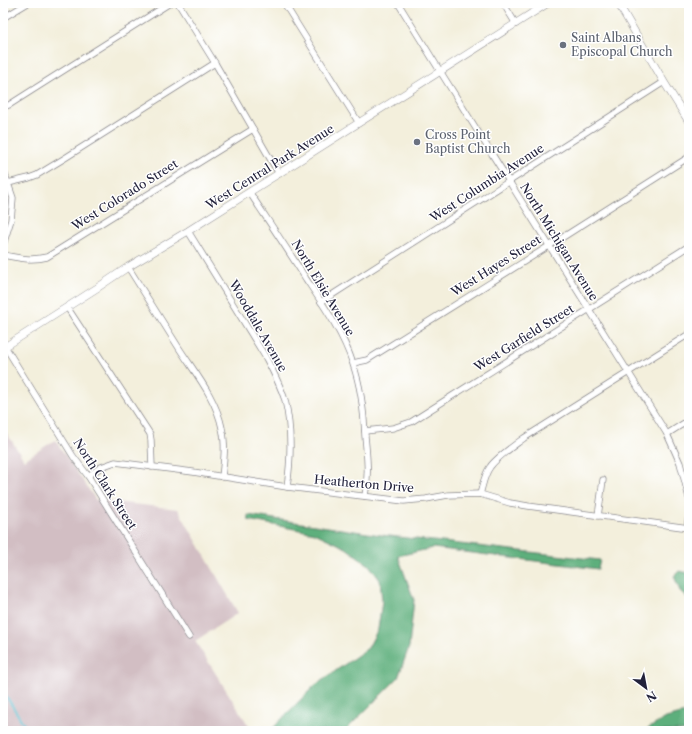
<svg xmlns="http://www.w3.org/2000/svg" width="692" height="734" font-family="'Libre Caslon Text',serif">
  <rect width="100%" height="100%" fill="#fff"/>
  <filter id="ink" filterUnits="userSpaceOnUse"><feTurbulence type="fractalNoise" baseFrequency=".025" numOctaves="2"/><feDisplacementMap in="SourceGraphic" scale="8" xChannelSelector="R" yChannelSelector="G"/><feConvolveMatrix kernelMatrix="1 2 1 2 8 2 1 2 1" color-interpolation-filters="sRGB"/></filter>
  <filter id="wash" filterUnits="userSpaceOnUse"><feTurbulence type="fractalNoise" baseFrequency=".012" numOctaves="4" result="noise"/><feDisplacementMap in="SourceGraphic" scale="16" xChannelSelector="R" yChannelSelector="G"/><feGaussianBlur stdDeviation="0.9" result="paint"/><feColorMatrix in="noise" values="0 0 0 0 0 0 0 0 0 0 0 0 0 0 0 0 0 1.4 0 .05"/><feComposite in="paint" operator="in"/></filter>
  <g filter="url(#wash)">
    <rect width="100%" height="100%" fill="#f3efdc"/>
    <!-- industrial -->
    <path fill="#d2bec3" d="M3 429H4L24 460 55 440 96 500 178 509 238 613 195 641 252 731H3Z"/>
    <!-- forest -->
    <g fill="#5daf7c" stroke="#40685c">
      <path d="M248 515 381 535 600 560 598 569 433 548 398 556 414 600 409 647 398 678 345 731H272L273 728 314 686 368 648 378 629 382 601 380 580 369 565 346 548 315 533 248 520Z"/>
      <path d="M679 571 689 573V599L680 591 674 576Z"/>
      <path d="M689 712V731H644L666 718Z"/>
    </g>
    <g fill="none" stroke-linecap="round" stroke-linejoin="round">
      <!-- stream -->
      <path stroke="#5ec8d8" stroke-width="2" d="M3 691 28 731"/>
    </g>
  </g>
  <g filter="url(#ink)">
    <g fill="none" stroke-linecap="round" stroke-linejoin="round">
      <!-- minor casing -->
      <g stroke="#8a888c" stroke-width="7">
        <g id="minor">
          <path d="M178 3 215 63 279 174"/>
          <path d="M284 3 359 123"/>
          <path d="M398 3 440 71 667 434 680 463 689 498"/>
          <path d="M503 3 516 24"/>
          <path d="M3 18 28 3"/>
          <path d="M3 107 9 105 31 91 170 3"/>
          <path d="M3 169 13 198 11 220 3 245"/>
          <path d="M8 183 29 178 37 175 65 158 215 63"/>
          <path d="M250 193C269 222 288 250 306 279 324 306 343 333 353 364 361 387 364 412 365 436 367 456 369 476 365 496"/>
          <path d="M188 231 266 358C273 371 280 385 285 400 292 429 291 459 287 487"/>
          <path d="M3 255C18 258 32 261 47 257L253 129"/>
          <path d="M128 267C145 294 162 321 179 348 195 373 216 398 222 428 226 444 224 460 222 477"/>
          <path d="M321 302 664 82"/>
          <path d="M67 307 150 434 151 440 152 467"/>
          <path d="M3 343 73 456 88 476 189 637"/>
          <path d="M353 363 367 360 549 246 689 157"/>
          <path d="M365 431 393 428 411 422 689 246"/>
          <path d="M667 434 689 420"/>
          <path d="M88 476 101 467 115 462 193 472 287 487 404 501 426 499 448 495 480 494 510 503 528 506 689 528"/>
          <path d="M480 494C483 485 484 475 490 467 497 457 515 445 524 438L689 334"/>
          <path d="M598 516 603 480"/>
          <path d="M687 528 689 514"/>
        </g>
      </g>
      <!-- tertiary casing -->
      <g stroke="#8a888c" stroke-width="8">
        <g id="tertiary">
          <path d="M618 3 664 82 689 122"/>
          <path d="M3 348 97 288 128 267 188 231 548 3"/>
        </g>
      </g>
      <!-- minor -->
      <use href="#minor" stroke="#fff" stroke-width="5.5"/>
      <!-- tertiary -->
      <use href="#tertiary" stroke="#fff" stroke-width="7"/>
    </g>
  </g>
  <!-- markers -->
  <g fill="#6b7280" stroke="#fff" stroke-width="1.5">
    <circle cx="563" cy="45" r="4"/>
    <circle cx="417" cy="142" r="4"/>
  </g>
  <g text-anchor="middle" stroke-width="3" stroke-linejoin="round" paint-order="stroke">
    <!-- worship labels -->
    <g font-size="12" fill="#5b616d" stroke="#fff" text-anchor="start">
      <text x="571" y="42">Saint Albans<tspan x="571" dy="14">Episcopal Church</tspan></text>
      <text x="425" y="139">Cross Point<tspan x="425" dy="14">Baptist Church</tspan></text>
    </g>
    <!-- street labels -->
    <g font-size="12" fill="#22223b" stroke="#fff">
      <text transform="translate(270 167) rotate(-32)" y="4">West Central Park Avenue</text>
      <text transform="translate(487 183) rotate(-33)" y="4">West Columbia Avenue</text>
      <text transform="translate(125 195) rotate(-32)" y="4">West Colorado Street</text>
      <text transform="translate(559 242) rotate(58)" y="4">North Michigan Avenue</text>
      <text transform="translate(496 266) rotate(-32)" y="4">West Hayes Street</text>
      <text transform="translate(323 288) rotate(59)" y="4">North Elsie Avenue</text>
      <text transform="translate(258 326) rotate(60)" y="4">Wooddale Avenue</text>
      <text transform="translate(524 338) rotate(-32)" y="4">West Garfield Street</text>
      <text transform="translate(105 484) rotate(57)" y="4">North Clark Street</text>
      <text transform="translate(364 484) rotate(5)" y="4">Heatherton Drive</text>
    </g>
  </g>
  <!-- margin -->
  <rect width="692" height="734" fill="none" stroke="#fff" stroke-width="16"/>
  <!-- north arrow -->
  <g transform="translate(646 688) rotate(148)" stroke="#ffffff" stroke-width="3" paint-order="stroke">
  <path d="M0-3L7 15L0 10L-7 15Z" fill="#22223b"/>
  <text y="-6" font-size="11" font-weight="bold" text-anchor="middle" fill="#22223b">N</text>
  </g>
</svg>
